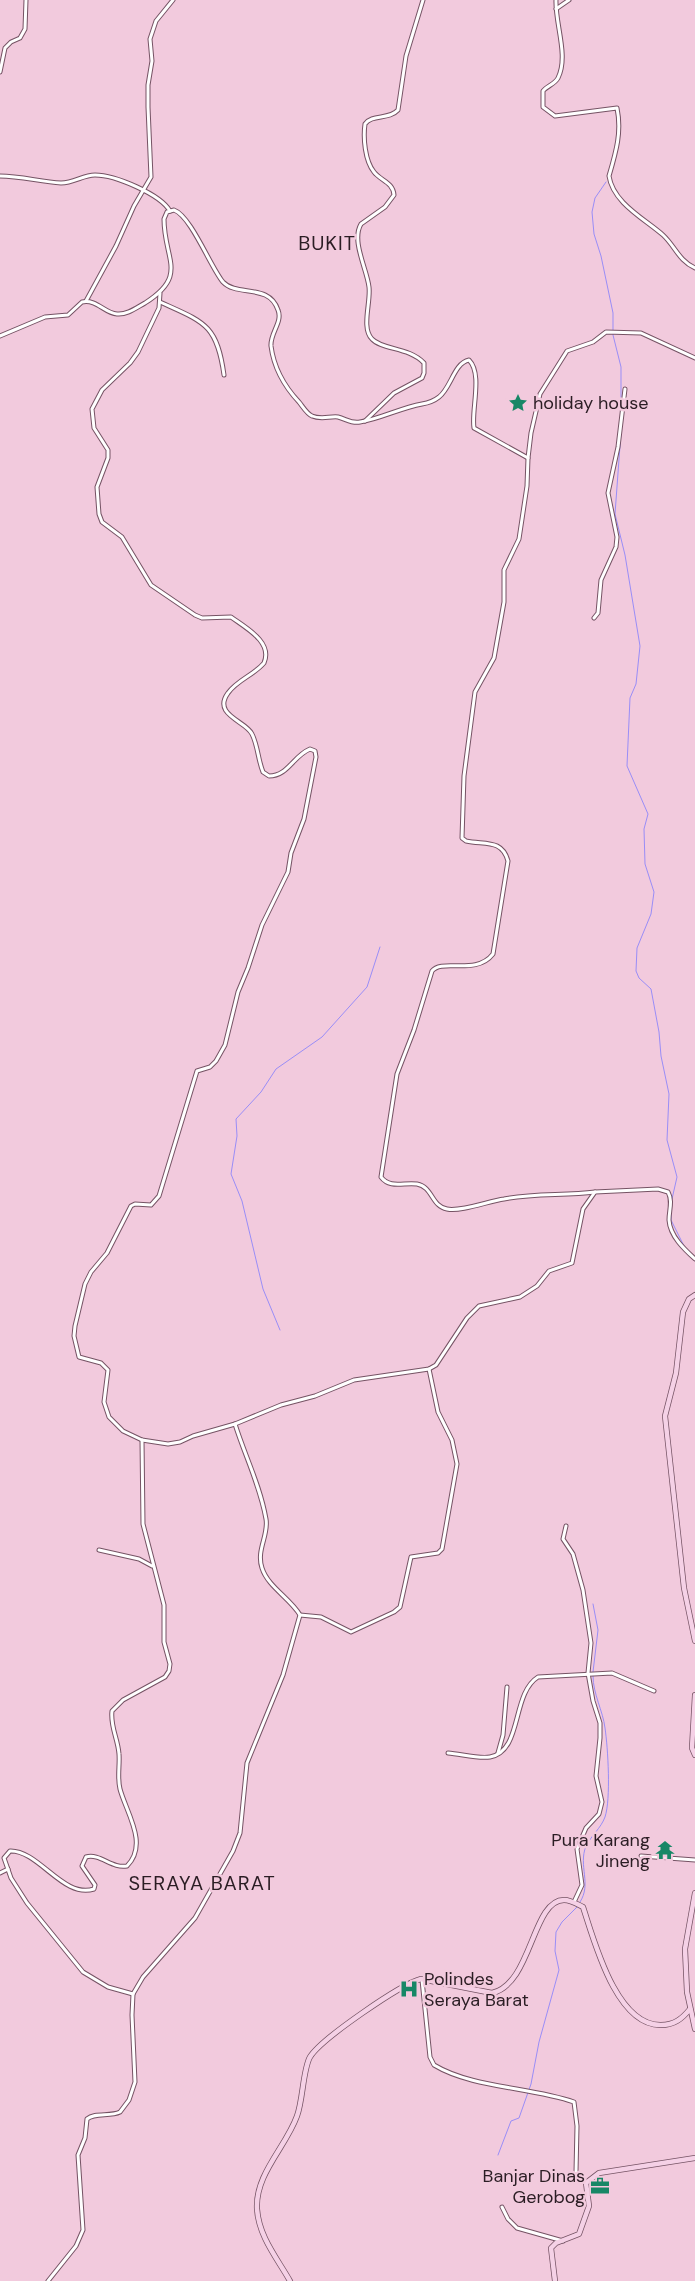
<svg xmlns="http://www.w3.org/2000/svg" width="695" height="2281" font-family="'DM Sans',sans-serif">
  <rect width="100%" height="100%" fill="#f2cadd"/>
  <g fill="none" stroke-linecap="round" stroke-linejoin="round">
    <!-- stream -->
    <g stroke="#998df7" stroke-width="1">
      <path d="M606 182 595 198 592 212 594 234 601 256 613 313V335L621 367V406"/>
      <path d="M621 432 615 514 625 555 640 646 636 684 630 698 627 766 648 814 644 829 645 864 654 892 651 914 637 948 636 971 639 978 651 989 659 1032 661 1056 669 1094 667 1140 677 1177 672 1199"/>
      <path d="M671 1213V1220L685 1248"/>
      <path d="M280 1330 263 1289 242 1201 231 1174 237 1136 236 1119 261 1092 276 1069 322 1037 367 987 380 947"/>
      <path d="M593 1672 598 1630 593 1604"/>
      <path d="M580 1902C592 1884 578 1866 586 1846 591 1836 601 1828 605 1817 611 1799 608 1748 605 1728 603 1711 593 1694 593 1676"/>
      <path d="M498 2155 511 2121 519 2118 531 2084 539 2042 559 1970 555 1951 556 1932 562 1922 578 1906"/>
    </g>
    <!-- street casing -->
    <g stroke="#755364" stroke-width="5">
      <g id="street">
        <path d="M556 0C555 24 569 56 558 78 555 84 547 86 543 91V107L555 116 617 108C622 132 616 152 609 176 613 203 645 219 663 235 675 246 679 261 695 268"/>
        <path d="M556 9 569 0"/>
        <path d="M0 72 5 48 11 42 20 38 25 29 26 0"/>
        <path d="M0 176C21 176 41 182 61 183 74 183 83 175 95 175 115 175 160 194 170 211"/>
        <path d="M160 293 159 308 138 352 130 363 102 390 92 409 94 428 108 450V458L97 487 99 514 102 522 122 537 151 585 195 615 202 618 231 617C246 628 273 642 264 663 254 675 237 680 228 693 212 715 246 721 252 734 258 746 258 760 263 772L269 776C288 776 293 756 310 749L315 751 316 757 304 819 291 853 288 872 262 925 248 968 238 992 225 1045 216 1061 210 1067 197 1071 159 1196 151 1205 135 1204 131 1206 107 1253 91 1272 85 1284 75 1326 74 1336 79 1357 101 1363 108 1370 104 1402 109 1417 123 1431 142 1440 168 1444 180 1442 193 1436 235 1424 281 1405 315 1396 354 1380 429 1369 436 1365 467 1318 479 1306 520 1297 537 1286 549 1271 572 1263 583 1209 595 1192 658 1189 668 1192C673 1201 669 1210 669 1220 670 1236 684 1249 695 1259"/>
        <path d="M86 301 116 246 134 206 151 177 148 107V85L152 61 150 39 156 21 173 0"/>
        <path d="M160 302C204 322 217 324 224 375"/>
        <path d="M0 336 45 317 68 315 82 302C97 299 104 313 117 314 127 315 136 308 145 303 189 275 164 260 164 219L167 212 174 210C191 216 211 268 223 282 237 297 269 283 278 310 283 322 270 333 271 346 274 369 284 386 299 402 303 407 307 414 312 416 321 420 330 416 338 417 346 419 352 424 360 422 380 419 400 408 422 404 428 403 434 401 439 397 451 388 454 363 469 360 483 374 471 410 474 428L528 458 531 433 540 394 567 351 593 342 606 332 641 333 695 358"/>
        <path d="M365 421 394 393 422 378 424 373V363C409 347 382 350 372 339 361 328 371 302 369 287 367 269 351 241 361 224L385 207 394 195C393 182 381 181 374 172 365 161 363 138 365 124 372 114 389 120 398 110L406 56 423 0"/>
        <path d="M528 458 527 486 519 539 504 570V602L494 658 475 692 464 776 462 838 466 841C485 845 502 839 508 861L493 954C476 976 442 958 432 971L414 1030 397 1074 381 1177C390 1189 404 1182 417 1184 433 1187 431 1206 447 1209 461 1212 489 1201 504 1199 534 1193 565 1196 595 1192"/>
        <path d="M594 618 598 613 601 580 616 547 617 537 608 493 618 447 625 389"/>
        <path d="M566 1526 563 1539 573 1554 583 1590 591 1643 588 1673 593 1701 600 1723V1738L596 1776 602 1802 599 1814 586 1828 577 1849 582 1885 574 1902"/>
        <path d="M99 1550 139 1559 152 1566"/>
        <path d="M300 1615 321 1617 351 1632 394 1612 400 1607 411 1557 438 1553 442 1549 457 1464 452 1440 438 1412 429 1369"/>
        <path d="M448 1753C461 1754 478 1759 490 1757 523 1751 511 1694 538 1677L612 1673 654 1691"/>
        <path d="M498 1753 503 1735 507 1687"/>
        <path d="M641 1856 695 1860"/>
        <path d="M0 1873 8 1869"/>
        <path d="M422 1980 430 2057 434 2065C472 2088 531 2087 574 2102L577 2126 576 2172 586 2183"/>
        <path d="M133 1994 108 1987 83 1972 27 1903 11 1878 4 1858 10 1851C39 1850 63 1899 94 1889L95 1885 82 1866 86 1857C100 1853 112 1869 127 1866 149 1844 126 1812 120 1789 117 1777 120 1765 119 1754 118 1739 110 1726 112 1711L123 1700 165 1677 169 1671 170 1664 164 1642V1605L143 1524 142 1440"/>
        <path d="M502 2207 508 2219 517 2228 563 2241"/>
        <path d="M48 2281 76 2246 83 2230 78 2155 85 2138 87 2119C95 2112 110 2117 120 2112L129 2100 135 2082 132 2015 133 1994 143 1977 195 1918 233 1851 240 1833 247 1763 283 1675 300 1615C290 1598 268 1587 262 1568 256 1550 269 1535 266 1519 260 1485 245 1456 235 1424"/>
      </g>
    </g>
    <!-- secondary casing -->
    <g stroke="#755364" stroke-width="6">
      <g id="secondary">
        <path d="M695 1295 689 1299 683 1312 676 1373 665 1416 684 1588 695 1641"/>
        <path d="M695 1695 692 1748 695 1755"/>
        <path d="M695 1893 685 1949 687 1992 695 2029"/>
        <path d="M290 2281C277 2258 259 2237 257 2209 255 2174 286 2147 297 2116 303 2100 303 2069 310 2057 321 2039 401 1984 421 1979L492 1993C532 1984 532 1900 564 1900 571 1900 577 1904 583 1907 594 1940 616 2026 661 2025 674 2025 682 2019 690 2009"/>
        <path d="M555 2281 551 2248 556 2243 579 2234 589 2206 586 2183 599 2173 695 2158"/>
      </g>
    </g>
    <!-- street -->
    <use href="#street" stroke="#fff" stroke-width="3"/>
    <!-- secondary -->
    <use href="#secondary" stroke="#f5d1e6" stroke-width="4.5"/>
  </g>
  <!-- icons -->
  <defs>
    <g id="sight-bare" transform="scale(1.5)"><path d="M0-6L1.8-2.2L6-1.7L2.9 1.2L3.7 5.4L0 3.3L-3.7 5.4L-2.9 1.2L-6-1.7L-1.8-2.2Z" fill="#178766" stroke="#f2cadd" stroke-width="2.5" paint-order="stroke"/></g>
    <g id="temple-bare" transform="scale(1.5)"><path d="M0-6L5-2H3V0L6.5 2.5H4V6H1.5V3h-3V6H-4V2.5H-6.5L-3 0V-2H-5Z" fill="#178766" stroke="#f2cadd" stroke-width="2.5" paint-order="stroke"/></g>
    <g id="hospital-bare" transform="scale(1.5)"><path d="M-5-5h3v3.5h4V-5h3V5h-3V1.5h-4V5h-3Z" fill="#178766" stroke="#f2cadd" stroke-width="2.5" paint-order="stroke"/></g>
    <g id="office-bare" transform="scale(1.5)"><path d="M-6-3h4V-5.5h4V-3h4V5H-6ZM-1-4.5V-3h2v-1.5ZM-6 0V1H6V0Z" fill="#178766" stroke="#f2cadd" stroke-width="2.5" paint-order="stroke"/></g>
  </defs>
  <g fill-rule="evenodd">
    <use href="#sight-bare" x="518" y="403"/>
    <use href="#temple-bare" x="665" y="1850"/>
    <use href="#hospital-bare" x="409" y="1989"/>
    <use href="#office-bare" x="600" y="2186"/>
  </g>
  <g text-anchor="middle" stroke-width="5" stroke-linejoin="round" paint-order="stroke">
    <!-- poi labels -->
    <g font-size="18" fill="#2b1d24" stroke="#f2cadd" text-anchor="start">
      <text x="533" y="409">holiday house</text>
      <text x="650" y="1846" text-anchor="end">Pura Karang<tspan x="650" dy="21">Jineng</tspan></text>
      <text x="424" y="1985">Polindes<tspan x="424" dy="21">Seraya Barat</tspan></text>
      <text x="585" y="2182" text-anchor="end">Banjar Dinas<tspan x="585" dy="21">Gerobog</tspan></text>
    </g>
    <!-- quarter labels -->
    <g font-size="20" letter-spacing="1" fill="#2b1d24" stroke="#f2cadd">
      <text x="327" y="250">BUKIT</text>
      <text x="202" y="1890">SERAYA BARAT</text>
    </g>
  </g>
</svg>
